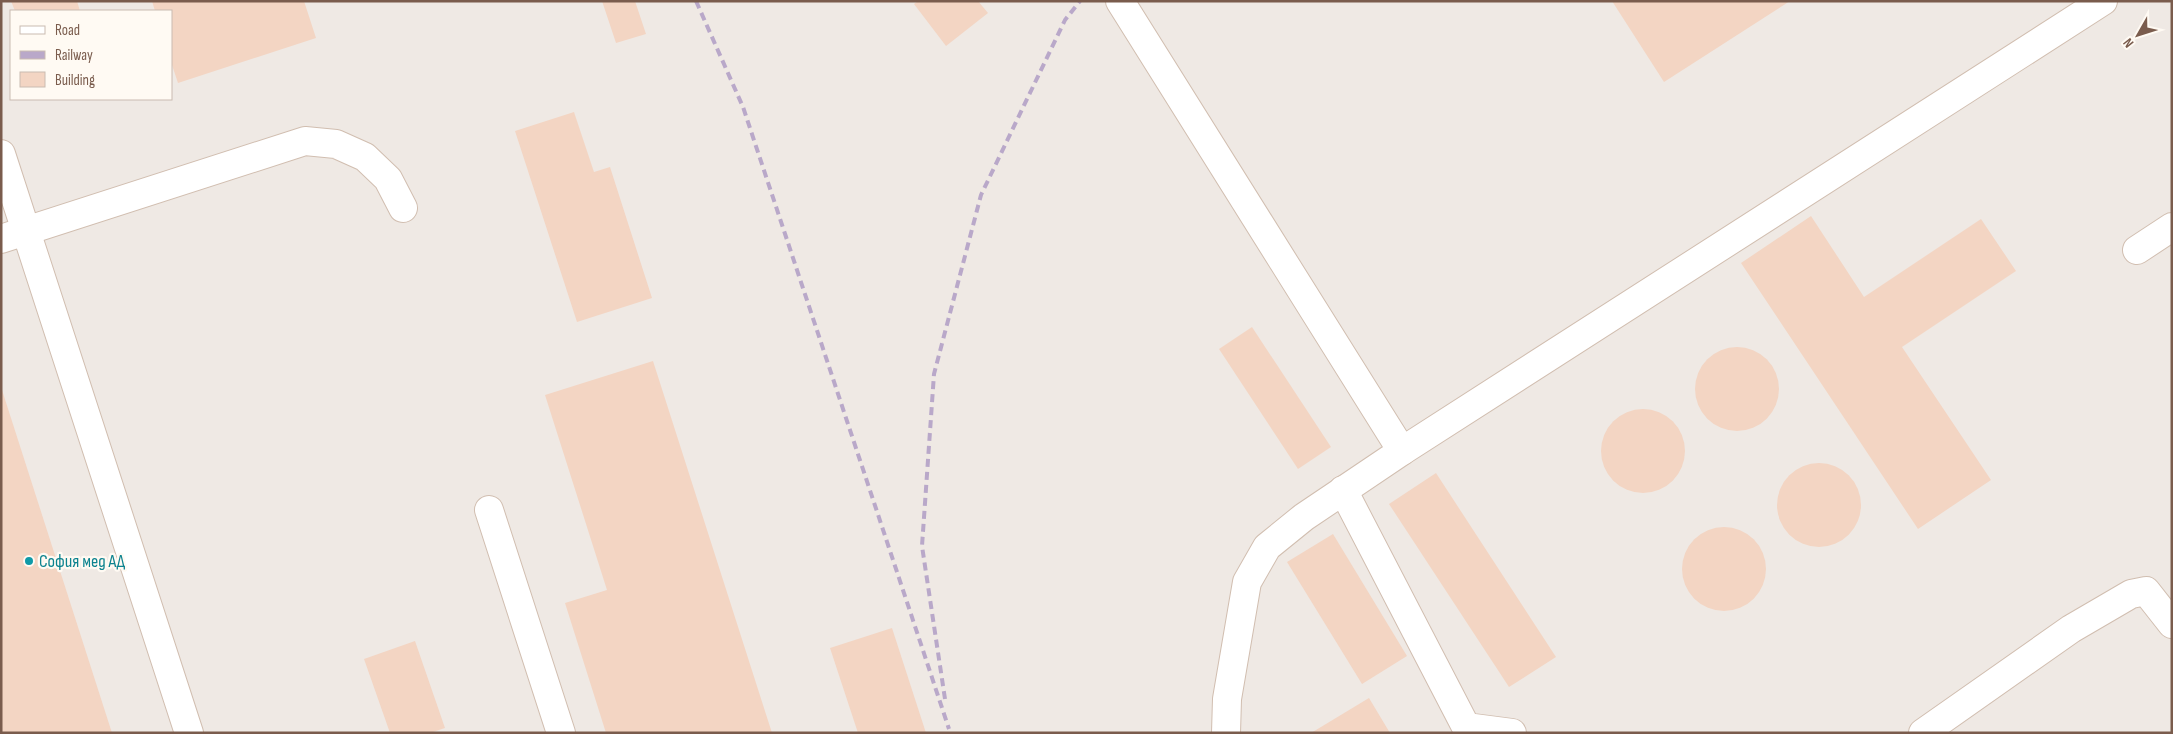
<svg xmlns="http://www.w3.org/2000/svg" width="2173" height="734" font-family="'Sofia Sans Condensed',sans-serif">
  <rect width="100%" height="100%" fill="#fdf6ec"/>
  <!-- industrial -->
  <path fill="#efe9e4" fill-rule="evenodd" d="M1 1H2172V733H1ZM11 11H171V99H11Z"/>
  <!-- building -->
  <g fill="#f3d5c3">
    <path d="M11 1H77L80 11H15Z"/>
    <path d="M152 1H304L316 38 178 83 171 62V11H155Z"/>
    <path d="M602 1H635L646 34 616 43Z"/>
    <path d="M918 1H978L988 13 946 46 914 4Z"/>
    <path d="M1612 1H1790L1664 82Z"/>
    <path d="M574 112 594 172 610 167 652 298 577 322 515 131Z"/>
    <path d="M1811 216 1864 297 1981 219 2016 271 1902 347 1991 480 1918 529 1741 263Z"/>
    <path d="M1252 327 1331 447 1298 469 1219 349Z"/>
    <circle cx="1737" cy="389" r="42"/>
    <path d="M653 361 772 733H606L565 603 607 590 545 395Z"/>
    <path d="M1 390H2L112 733H1Z"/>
    <circle cx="1643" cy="451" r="42"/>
    <circle cx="1819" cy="505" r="42"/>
    <path d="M1436 473 1556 657 1509 687 1389 504Z"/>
    <circle cx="1724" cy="569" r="42"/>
    <path d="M1333 534 1407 656 1362 684 1287 562Z"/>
    <path d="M892 628 926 733H858L830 648Z"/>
    <path d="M415 641 445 728 430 733H390L364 659Z"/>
    <path d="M1369 698 1390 733H1311Z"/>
  </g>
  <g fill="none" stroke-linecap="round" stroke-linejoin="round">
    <!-- minor casing -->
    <g stroke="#d1beb0" stroke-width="30">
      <g id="minor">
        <path d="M1120 1 1402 451 1304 517 1267 547 1247 582 1227 699 1226 733"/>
        <path d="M1 154 189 733"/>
        <path d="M1 239 305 141 336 144 365 157 388 179 403 208"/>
        <path d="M2137 250 2172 227"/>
        <path d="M1402 451 2103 1"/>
        <path d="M1343 490 1466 727 1512 733"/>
        <path d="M489 510 561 733"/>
        <path d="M1923 733 2071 629 2131 594 2146 591 2172 624"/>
      </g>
    </g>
    <!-- minor -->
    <use href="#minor" stroke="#fff" stroke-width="28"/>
    <!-- rail -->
    <g stroke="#b9a8c9" stroke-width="4" stroke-dasharray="8 5" stroke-linecap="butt">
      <path d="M696 1 743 107 949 729"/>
      <path d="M945 699 922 546 934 374 981 195 1065 20 1080 1"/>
    </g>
  </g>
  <!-- markers -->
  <circle fill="#0f9aa8" stroke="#fffaf3" stroke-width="2" cx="29" cy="561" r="5"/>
  <g text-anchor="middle" stroke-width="4.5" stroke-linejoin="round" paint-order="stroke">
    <!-- culture labels -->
    <g font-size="18" fill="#0d838f" stroke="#fffaf3" text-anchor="start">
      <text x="39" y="567">София мед АД</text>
    </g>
  </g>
  <!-- border -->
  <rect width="2173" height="734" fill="none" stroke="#7a5c4d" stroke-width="5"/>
  <!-- legend -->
  <rect x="10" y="10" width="162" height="90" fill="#fffaf3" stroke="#cabbb1"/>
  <rect x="20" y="26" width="25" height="8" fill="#ffffff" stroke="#cabbb1"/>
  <text x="55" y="35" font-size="15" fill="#7a5c4d">Road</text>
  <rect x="20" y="51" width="25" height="8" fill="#b9a8c9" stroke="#cabbb1"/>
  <text x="55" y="60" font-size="15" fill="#7a5c4d">Railway</text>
  <rect x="20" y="72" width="25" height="15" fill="#f3d5c3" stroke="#cabbb1"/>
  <text x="55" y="85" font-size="15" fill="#7a5c4d">Building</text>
  <!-- north arrow -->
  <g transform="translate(2138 35) rotate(231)" stroke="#fffaf3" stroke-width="4" paint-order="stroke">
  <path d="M0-4L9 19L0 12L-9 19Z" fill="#7a5c4d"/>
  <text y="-8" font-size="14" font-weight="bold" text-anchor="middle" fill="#7a5c4d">N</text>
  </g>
</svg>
